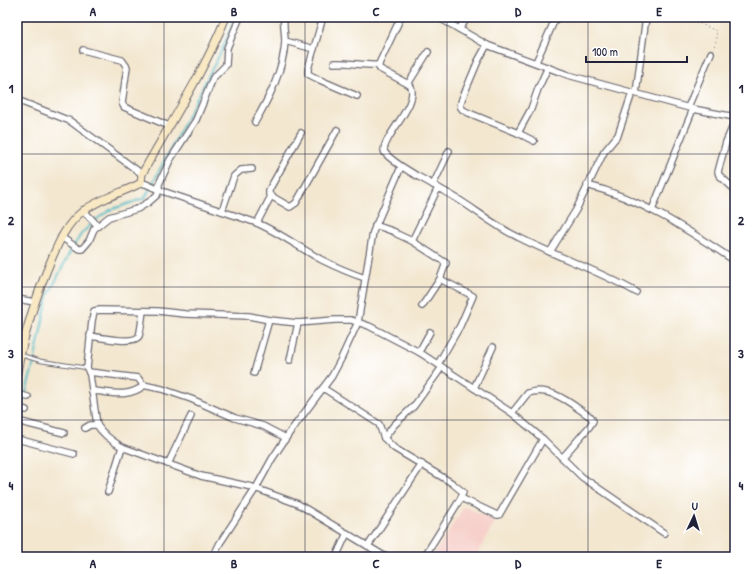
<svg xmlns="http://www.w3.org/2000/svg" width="752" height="574" font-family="'Patrick Hand',sans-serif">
  <rect width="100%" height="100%" fill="#fff"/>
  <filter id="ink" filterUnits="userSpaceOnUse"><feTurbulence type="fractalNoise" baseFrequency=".025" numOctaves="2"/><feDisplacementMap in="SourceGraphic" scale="8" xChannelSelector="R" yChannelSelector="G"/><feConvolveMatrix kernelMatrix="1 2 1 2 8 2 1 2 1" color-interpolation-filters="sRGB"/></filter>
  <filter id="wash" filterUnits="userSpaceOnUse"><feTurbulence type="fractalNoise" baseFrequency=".012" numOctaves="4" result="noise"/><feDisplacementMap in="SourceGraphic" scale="16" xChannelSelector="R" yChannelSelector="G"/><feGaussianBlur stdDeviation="0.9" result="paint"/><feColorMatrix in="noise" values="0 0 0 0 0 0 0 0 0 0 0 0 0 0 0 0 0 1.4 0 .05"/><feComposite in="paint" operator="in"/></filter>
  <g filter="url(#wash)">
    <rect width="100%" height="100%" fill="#f3e7d0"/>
    <!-- built -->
    <path fill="#f7d0cb" d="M464 506 495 522 475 557H433Z"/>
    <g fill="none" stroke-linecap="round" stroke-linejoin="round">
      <!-- stream -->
      <path stroke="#4cb9c7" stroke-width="2" d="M17 425 34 363 48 296 71 250 82 233 97 219 110 210 145 198 221 52 235 17"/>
    </g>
  </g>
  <g filter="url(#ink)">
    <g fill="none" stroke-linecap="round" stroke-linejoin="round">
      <!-- service casing -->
      <g stroke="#6b676f" stroke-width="4.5">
        <path id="service" d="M21 355 41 361 87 368"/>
      </g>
      <!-- minor casing -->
      <g stroke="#6b676f" stroke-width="8">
        <g id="minor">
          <path d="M240 17 227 48 226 65 213 78 196 120 170 160 159 184V190L257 223 271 196"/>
          <path d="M323 17 308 69V74L320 80 357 96"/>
          <path d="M401 17 378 66 380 69 410 85C422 103 377 142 385 153 394 163 406 169 417 176 429 182 440 189 451 195 474 208 494 226 518 237 557 257 598 270 636 292"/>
          <path d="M438 17 487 45 568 75 693 109 735 117"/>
          <path d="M459 29 468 17"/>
          <path d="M285 41 314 49"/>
          <path d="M487 45 478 61 462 99 460 106 463 110 469 113 518 133 534 141"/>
          <path d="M83 50 122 60 127 67 122 103 124 107 169 126"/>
          <path d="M536 62 556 17"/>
          <path d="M334 63C350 62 363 66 379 65"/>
          <path d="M408 84 428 52"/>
          <path d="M636 93 646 17"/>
          <path d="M17 100 70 121 142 174"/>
          <path d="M688 107 711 53"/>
          <path d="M255 122C269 98 283 71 285 42 285 33 283 25 284 17"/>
          <path d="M301 133 269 190V195L271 196 290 207 296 203 337 130"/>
          <path d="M518 133 531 109 538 89 548 67"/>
          <path d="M433 185 449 151"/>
          <path d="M587 185C642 199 688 230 735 261"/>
          <path d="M732 187 719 175 718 172 726 142 735 121"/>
          <path d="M83 210 98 226"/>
          <path d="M652 210 693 109"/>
          <path d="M222 211 234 176 241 170 252 169"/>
          <path d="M257 223C280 233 300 248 322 260 336 267 350 273 365 278"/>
          <path d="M375 225 395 232 397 234 412 241"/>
          <path d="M61 237 79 249H82L89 241 94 229 109 217 137 209 149 202 157 195 159 190 146 184 141 183"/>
          <path d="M550 252 576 210 604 152 618 135 632 93"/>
          <path d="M17 299 35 302"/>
          <path d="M422 306 440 279 446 263 412 241 438 188"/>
          <path d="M90 336C99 337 134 345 139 336 141 330 142 317 143 311"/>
          <path d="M419 352 430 332"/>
          <path d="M290 360 298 323"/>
          <path d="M438 364 460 326 473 296 440 279"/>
          <path d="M89 372 138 378 143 385 162 389 191 399 235 418 263 426 286 438"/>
          <path d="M254 373 269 320"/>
          <path d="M323 388 379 424 384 438 394 448 452 483 463 492 461 498 424 557"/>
          <path d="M474 388 493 347"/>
          <path d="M92 391C113 392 126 399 145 385"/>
          <path d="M17 394 28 397"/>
          <path d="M17 407 26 410"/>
          <path d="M512 413 528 393C552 385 573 406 591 417L593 421 589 427 563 457"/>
          <path d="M17 421 64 433"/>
          <path d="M85 428 90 425H97"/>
          <path d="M384 438 394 425 414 406 442 367"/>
          <path d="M17 439 74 454"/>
          <path d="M168 464 191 416"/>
          <path d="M108 492 122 447"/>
          <path d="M461 498 497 515H499L543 439"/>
          <path d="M368 546 422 464"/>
          <path d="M213 557 220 543 256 488 272 459 290 432 332 376 341 359 358 322 373 232 401 167"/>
          <path d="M336 557 347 533"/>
          <path d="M386 557 298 504 252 487 201 476 122 447C112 441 103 435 97 425L90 375 87 368 92 321 94 311 100 310 158 311 185 314 249 316 269 320 298 323 335 320H351L369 326 419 352 512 413 543 439 582 477 664 533"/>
        </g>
      </g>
      <!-- secondary casing -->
      <g stroke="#6b676f" stroke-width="9">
        <path id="secondary" d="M17 373C23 337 34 303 47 270 56 249 64 225 83 211 101 198 122 193 141 183L142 174C171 122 204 72 226 17"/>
      </g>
      <!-- path -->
      <path stroke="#6b676f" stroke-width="1" stroke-dasharray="1 3" stroke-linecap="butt" d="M677 17 699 23 716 31 717 38 714 47"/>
      <!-- service -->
      <use href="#service" stroke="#fff" stroke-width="2.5"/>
      <!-- minor -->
      <use href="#minor" stroke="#fff" stroke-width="5.5"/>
      <!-- secondary -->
      <use href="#secondary" stroke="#f8e8c3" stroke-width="7"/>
    </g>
  </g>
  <!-- grid -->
  <path fill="none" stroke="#22223b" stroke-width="1" stroke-opacity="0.55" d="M164 17V557M305 17V557M447 17V557M588 17V557M17 154H735M17 287H735M17 420H735"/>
  <!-- margin -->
  <rect width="752" height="574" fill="none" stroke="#fff" stroke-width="44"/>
  <!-- north arrow -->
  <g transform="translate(694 516) rotate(4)" stroke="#ffffff" stroke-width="3" paint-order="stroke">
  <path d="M0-3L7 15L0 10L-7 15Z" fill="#22223b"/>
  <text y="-6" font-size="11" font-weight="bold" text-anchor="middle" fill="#22223b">U</text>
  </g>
  <!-- scale -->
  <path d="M586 56v6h101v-6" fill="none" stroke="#22223b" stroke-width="2"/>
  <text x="592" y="56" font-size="12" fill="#22223b" stroke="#ffffff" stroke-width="3" paint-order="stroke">100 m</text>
  <rect x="22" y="22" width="708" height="530" fill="none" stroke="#22223b" stroke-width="1.5"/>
  <g font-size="13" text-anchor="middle" font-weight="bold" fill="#22223b">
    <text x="93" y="16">A</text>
    <text x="234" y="16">B</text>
    <text x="376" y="16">C</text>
    <text x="518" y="16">D</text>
    <text x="659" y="16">E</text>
    <text x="11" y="93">1</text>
    <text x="741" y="93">1</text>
    <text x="11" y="225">2</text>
    <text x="741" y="225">2</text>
    <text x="11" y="358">3</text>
    <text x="741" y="358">3</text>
    <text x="11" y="490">4</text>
    <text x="741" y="490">4</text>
    <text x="93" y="568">A</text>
    <text x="234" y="568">B</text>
    <text x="376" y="568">C</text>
    <text x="518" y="568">D</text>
    <text x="659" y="568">E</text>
  </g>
</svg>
